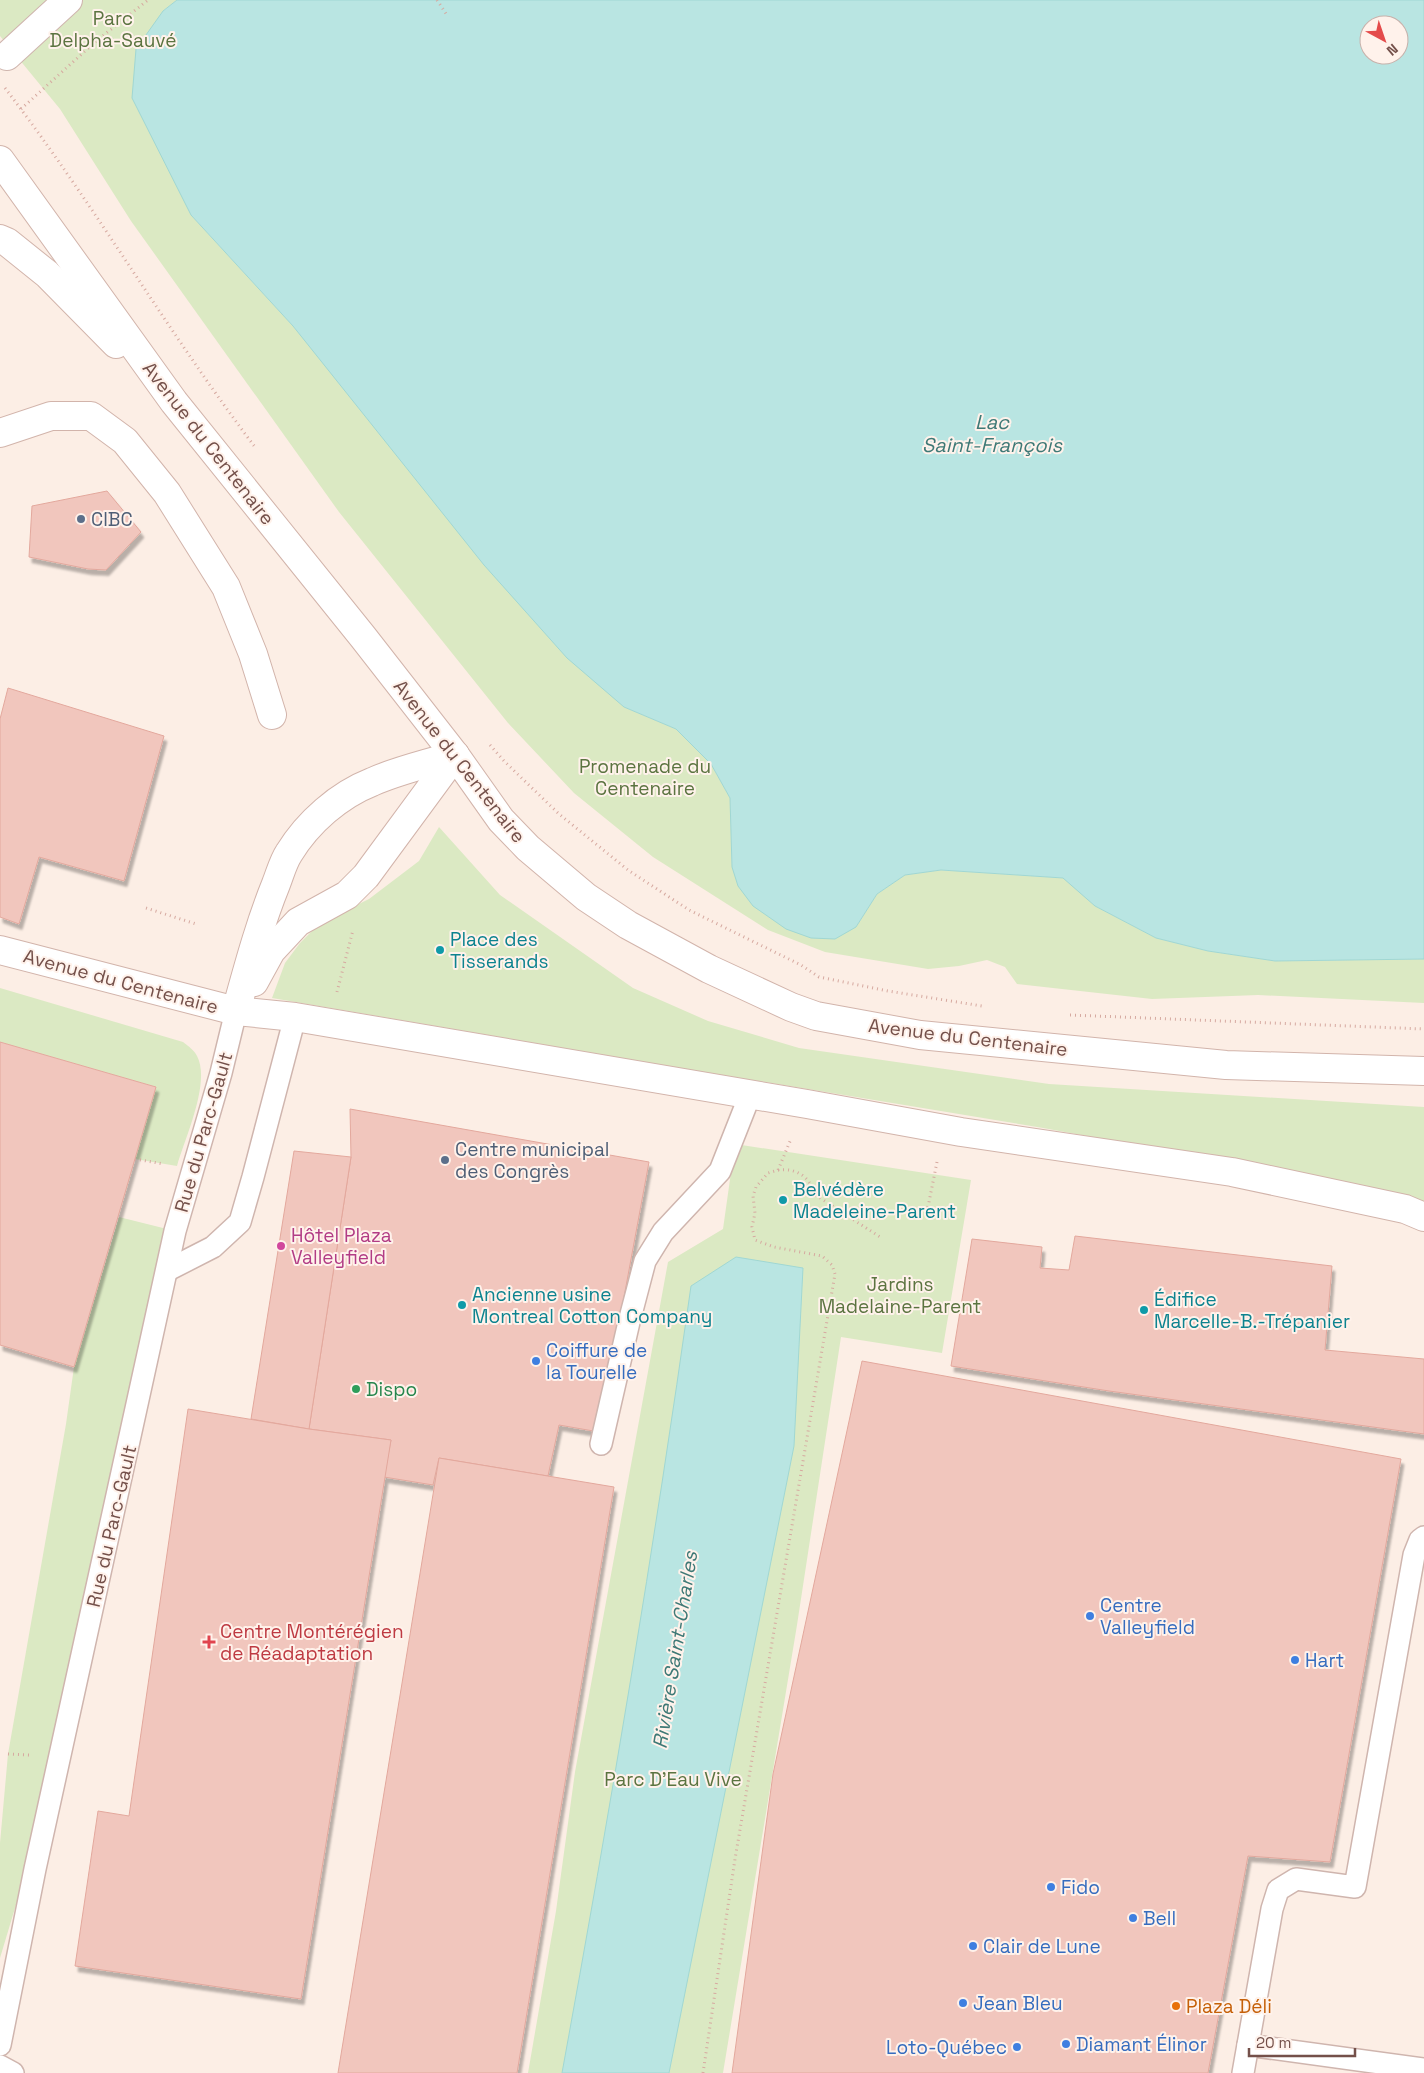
<svg xmlns="http://www.w3.org/2000/svg" width="1424" height="2073" font-family="'Space Grotesk',sans-serif">
  <defs>
    <filter id="shadow"><feDropShadow dx="3" dy="5.5" stdDeviation="1" flood-color="#0004"/></filter>
  </defs>
  <rect width="100%" height="100%" fill="#fceee5"/>
  <!-- green -->
  <g fill="#dbe9c3">
    <path d="M0 0H177L163 11 191 215 293 326 624 707 676 729 711 764 730 798 732 867 856 927 877 894 905 875 941 870 1064 878 1095 906 1156 938 1208 951 1275 961 1424 959V1003L1258 995 1152 999 1017 984 1005 967 987 960 959 966 928 969 825 952 768 930 653 857 574 793 508 723 339 512 131 221 60 109 0 36Z"/>
    <path d="M439 827 500 895 633 988 708 1021 799 1048 1049 1084 1424 1107V1205L1351 1184 1043 1128 686 1069 272 998 285 963 300 943 320 923 369 899 419 861Z"/>
    <path d="M0 988 183 1042C188 1046 194 1050 197 1056 211 1082 185 1138 177 1166L135 1159 156 1087 0 1042Z"/>
    <path d="M735 1144 971 1180 942 1353 841 1337 797 1625 723 2073H528L556 1911 575 1772 668 1262 723 1229Z"/>
    <path d="M119 1217 175 1231 60 1758 0 1958V1843L8 1754 66 1424 74 1367Z"/>
  </g>
  <!-- water -->
  <g fill="#b9e5e2" stroke="#a0d7d3" fill-rule="evenodd">
    <path d="M177 0H1424V959L1275 961 1208 951 1156 938 1095 906 1063 878 941 870 905 875 877 894 856 927 835 939 811 938 786 929 753 906 738 886 732 867 730 798 711 764 676 729 624 707 567 658 484 565 293 326 191 215 132 98 136 49 163 11ZM1369 25H1399V55H1369Z"/>
    <path d="M736 1257 803 1268 794 1446 669 2073H562C610 1811 654 1549 691 1286Z"/>
  </g>
  <!-- building -->
  <g fill="#f1c6bd" stroke="#e3a89d" filter="url(#shadow)">
    <path d="M107 491 141 532 106 570 88 569 29 557 32 506Z"/>
    <path d="M8 688 164 736 124 881 39 857 19 924 0 917V719Z"/>
    <path d="M0 1042 156 1087 74 1367 0 1345Z"/>
    <path d="M350 1109 649 1162 599 1432 559 1425 548 1476 439 1458 433 1485 384 1477 391 1440 309 1429 351 1157Z"/>
    <path d="M294 1151 351 1157 309 1429 251 1419Z"/>
    <path d="M1075 1236 1332 1266 1325 1350 1424 1359V1434L1109 1391 951 1366 972 1239 1042 1247 1040 1268 1069 1270Z"/>
    <path d="M862 1361 1401 1459 1330 1862 1248 1856 1208 2073H732L773 1774Z"/>
    <path d="M188 1409 309 1429 391 1440 301 1999 75 1966 98 1811 129 1816Z"/>
    <path d="M439 1458 614 1487 517 2073H338Z"/>
  </g>
  <g fill="none" stroke-linecap="round" stroke-linejoin="round">
    <!-- lane casing -->
    <g stroke="#cfb5ae" stroke-width="24">
      <g id="lane">
        <path d="M168 1270 213 1247 240 1222 253 1177 295 1017"/>
        <path d="M601 1444 629 1322 645 1261 663 1232 720 1171 750 1095"/>
        <path d="M0 2045 35 1869 175 1231 221 1073 236 1011"/>
        <path d="M1248 2045 1424 2069"/>
        <path d="M0 2066 13 2073"/>
        <path d="M1243 2073 1272 1909 1278 1890 1296 1879 1355 1887 1414 1555 1420 1540 1424 1537"/>
      </g>
    </g>
    <!-- street casing -->
    <g stroke="#cfb5ae" stroke-width="30">
      <path id="street" d="M7 56 68 0"/>
    </g>
    <!-- secondary casing -->
    <g stroke="#d2b4ab" stroke-width="30">
      <g id="secondary">
        <path d="M0 160 174 402 363 637 455 755 501 820 528 848 586 897 628 925 709 969 791 1007 816 1016 920 1035 1226 1065 1424 1071"/>
        <path d="M0 239 7 242 47 274 116 344"/>
        <path d="M0 433 51 416H91L125 441 167 493 226 587 253 654 272 715"/>
        <path d="M0 950 236 1011 295 1017 807 1104 961 1132 1232 1172 1405 1209 1424 1217"/>
        <path d="M254 982 271 951 298 922 347 895 366 876 455 755"/>
        <path d="M236 1011C248 968 259 926 276 884 280 874 283 862 289 853 308 822 339 795 372 782 398 770 428 764 455 755"/>
      </g>
    </g>
    <!-- path -->
    <g stroke="#d6a9a0" stroke-width="3" stroke-dasharray="1 4" stroke-linecap="butt">
      <path d="M437 0 447 15"/>
      <path d="M5 88C94 204 167 331 255 447"/>
      <path d="M21 109 95 42 148 0"/>
      <path d="M490 745 504 761 559 814 628 870 689 910 801 965 819 977 888 991 982 1006"/>
      <path d="M146 908 196 924"/>
      <path d="M337 992 353 930"/>
      <path d="M1070 1015 1424 1029"/>
      <path d="M135 1159 164 1164"/>
      <path d="M778 1170C796 1168 810 1176 814 1194L880 1237"/>
      <path d="M927 1212 937 1162"/>
      <path d="M8 1754 29 1755"/>
      <path d="M703 2073 735 1859 835 1274 832 1265 822 1256 774 1247 755 1240 752 1227 755 1213 753 1196 756 1187 768 1173 778 1170 791 1139"/>
    </g>
    <!-- lane -->
    <use href="#lane" stroke="#fff" stroke-width="21"/>
    <!-- street -->
    <use href="#street" stroke="#fff" stroke-width="28"/>
    <!-- secondary -->
    <use href="#secondary" stroke="#fff" stroke-width="28"/>
  </g>
  <!-- markers -->
  <g fill="#5c6f8a" stroke="#fff2eb" stroke-width="2">
    <circle cx="81" cy="519" r="5"/>
    <circle cx="445" cy="1160" r="5"/>
  </g>
  <g fill="#0f9aa8" stroke="#fff2eb" stroke-width="2">
    <circle cx="440" cy="950" r="5"/>
    <circle cx="783" cy="1200" r="5"/>
    <circle cx="462" cy="1305" r="5"/>
    <circle cx="1144" cy="1310" r="5"/>
  </g>
  <circle fill="#d1479c" stroke="#fff2eb" stroke-width="2" cx="281" cy="1246" r="5"/>
  <g fill="#3f7fe0" stroke="#fff2eb" stroke-width="2">
    <circle cx="536" cy="1361" r="5"/>
    <circle cx="1090" cy="1616" r="5"/>
    <circle cx="1295" cy="1660" r="5"/>
    <circle cx="1051" cy="1887" r="5"/>
    <circle cx="1133" cy="1918" r="5"/>
    <circle cx="973" cy="1946" r="5"/>
    <circle cx="963" cy="2003" r="5"/>
    <circle cx="1066" cy="2044" r="5"/>
    <circle cx="1017" cy="2047" r="5"/>
  </g>
  <circle fill="#2e9e5b" stroke="#fff2eb" stroke-width="2" cx="356" cy="1389" r="5"/>
  <path fill="#e0444e" stroke="#fff2eb" stroke-width="2" d="M206.5 1634.5h5v5h5v5h-5v5h-5v-5h-5v-5h5z"/>
  <circle fill="#e8710a" stroke="#fff2eb" stroke-width="2" cx="1176" cy="2006" r="5"/>
  <g text-anchor="middle" stroke-width="4" stroke-linejoin="round" paint-order="stroke">
    <!-- park labels -->
    <g font-size="19" fill="#5b7440" stroke="#fff2eb">
      <text x="113" y="25">Parc<tspan x="113" dy="22">Delpha-Sauvé</tspan></text>
      <text x="645" y="773">Promenade du<tspan x="645" dy="22">Centenaire</tspan></text>
      <text x="900" y="1291">Jardins<tspan x="900" dy="22">Madelaine-Parent</tspan></text>
      <text x="673" y="1786">Parc D'Eau Vive</text>
    </g>
    <!-- street labels -->
    <g font-size="19" fill="#74504a" stroke="#fff2eb">
      <text transform="translate(209 443) rotate(52)" y="7">Avenue du Centenaire</text>
      <text transform="translate(460 761) rotate(52)" y="7">Avenue du Centenaire</text>
      <text transform="translate(121 981) rotate(15)" y="7">Avenue du Centenaire</text>
      <text transform="translate(968 1037) rotate(7)" y="7">Avenue du Centenaire</text>
      <text transform="translate(203 1132) rotate(-74)" y="7">Rue du Parc-Gault</text>
      <text transform="translate(111 1526) rotate(-77)" y="7">Rue du Parc-Gault</text>
    </g>
    <!-- service labels -->
    <g font-size="19" fill="#4e5e75" stroke="#fff2eb" text-anchor="start">
      <text x="91" y="526">CIBC</text>
      <text x="455" y="1156">Centre municipal<tspan x="455" dy="22">des Congrès</tspan></text>
    </g>
    <!-- culture labels -->
    <g font-size="19" fill="#0d838f" stroke="#fff2eb" text-anchor="start">
      <text x="450" y="946">Place des<tspan x="450" dy="22">Tisserands</tspan></text>
      <text x="793" y="1196">Belvédère<tspan x="793" dy="22">Madeleine-Parent</tspan></text>
      <text x="472" y="1301">Ancienne usine<tspan x="472" dy="22">Montreal Cotton Company</tspan></text>
      <text x="1154" y="1306">Édifice<tspan x="1154" dy="22">Marcelle-B.-Trépanier</tspan></text>
    </g>
    <!-- hotel labels -->
    <g font-size="19" fill="#b23c85" stroke="#fff2eb" text-anchor="start">
      <text x="291" y="1242">Hôtel Plaza<tspan x="291" dy="22">Valleyfield</tspan></text>
    </g>
    <!-- shop labels -->
    <g font-size="19" fill="#366cbe" stroke="#fff2eb" text-anchor="start">
      <text x="546" y="1357">Coiffure de<tspan x="546" dy="22">la Tourelle</tspan></text>
      <text x="1100" y="1612">Centre<tspan x="1100" dy="22">Valleyfield</tspan></text>
      <text x="1305" y="1667">Hart</text>
      <text x="1061" y="1894">Fido</text>
      <text x="1143" y="1925">Bell</text>
      <text x="983" y="1953">Clair de Lune</text>
      <text x="973" y="2010">Jean Bleu</text>
      <text x="1076" y="2051">Diamant Élinor</text>
      <text x="1007" y="2054" text-anchor="end">Loto-Québec</text>
    </g>
    <!-- leisure labels -->
    <g font-size="19" fill="#27864d" stroke="#fff2eb" text-anchor="start">
      <text x="366" y="1396">Dispo</text>
    </g>
    <!-- health labels -->
    <g font-size="19" fill="#be3a42" stroke="#fff2eb" text-anchor="start">
      <text x="220" y="1638">Centre Montérégien<tspan x="220" dy="22">de Réadaptation</tspan></text>
    </g>
    <!-- food labels -->
    <g font-size="19" fill="#c56008" stroke="#fff2eb" text-anchor="start">
      <text x="1186" y="2013">Plaza Déli</text>
    </g>
    <!-- water labels -->
    <g font-size="20" font-style="italic" fill="#3e7976" stroke="#fff2eb">
      <text x="992" y="429">Lac<tspan x="992" dy="23">Saint-François</tspan></text>
      <text transform="translate(675 1650) rotate(-81)" y="7">Rivière Saint-Charles</text>
    </g>
  </g>
  <!-- north arrow -->
  <g transform="translate(1384 40) rotate(140)"><circle r="24" fill="#fff2eb" stroke="#c7b1ab"/>
  <path d="M0-4L9 19L0 12L-9 19Z" fill="#e44b4b"/>
  <text y="-8" font-size="14" font-weight="bold" text-anchor="middle" fill="#74504a">N</text>
  </g>
  <!-- scale -->
  <path d="M1249 2048v8h106v-8" fill="none" stroke="#74504a" stroke-width="2.5"/>
  <text x="1256" y="2048" font-size="15" fill="#74504a" stroke="#fff2eb" stroke-width="4" paint-order="stroke">20 m</text>
</svg>
